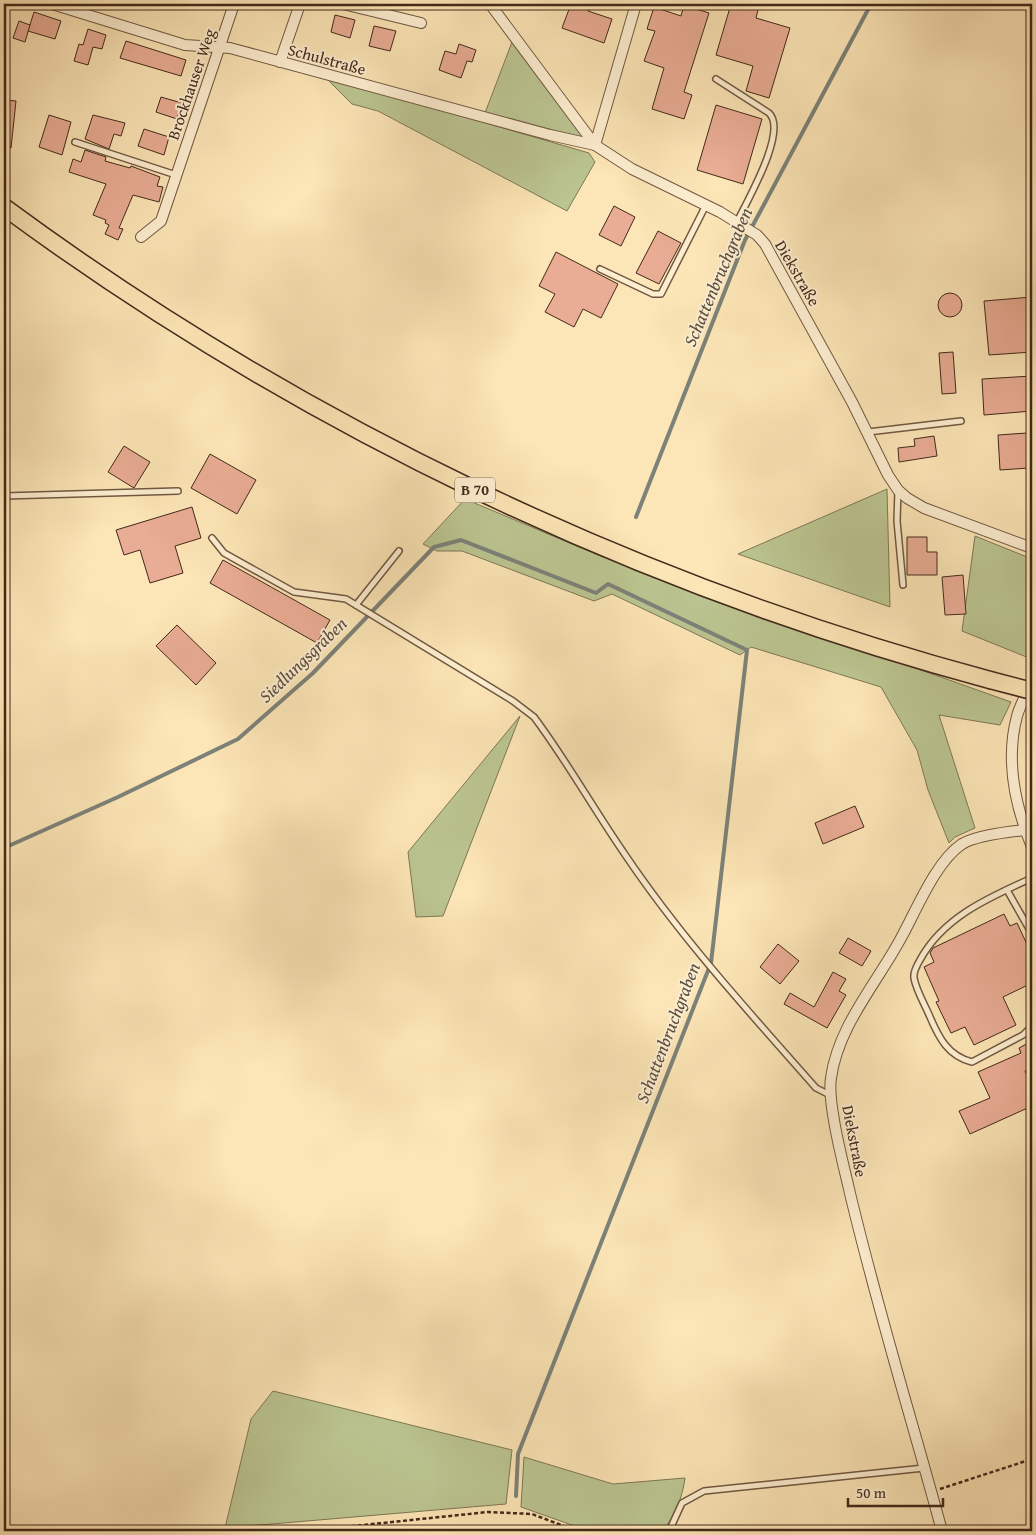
<svg xmlns="http://www.w3.org/2000/svg" width="1036" height="1535" font-family="'Gentium Book Plus',serif">
  <rect width="100%" height="100%" fill="#fce5b6"/>
  <filter id="stains"><feTurbulence type="fractalNoise" baseFrequency=".004" numOctaves="4"/><feColorMatrix values="0 0 0 0 .2 0 0 0 0 .09 0 0 0 0 .02 0 0 0 .5 -.17"/></filter>
  <radialGradient id="worn" r=".72"><stop offset=".6" stop-color="#630" stop-opacity="0"/><stop offset="1" stop-color="#630" stop-opacity=".3"/></radialGradient>
  <!-- green -->
  <g fill="#bbc591" stroke="#7e7756">
    <path d="M512 42 585 138 485 113Z"/>
    <path d="M324 76 589 153 595 162 567 211 378 111 352 104Z"/>
    <path d="M887 489 890 607 738 554Z"/>
    <path d="M465 499 603 557 1011 702 1000 725 939 715 975 828 955 837 949 843 928 790 917 750 881 687 751 647 740 655 612 594 594 601 462 551H437L423 544Z"/>
    <path d="M975 536 1032 559V652L1029 658 962 631Z"/>
    <path d="M520 716 443 916 416 917 408 852Z"/>
    <path d="M273 1391 512 1450 506 1504 225 1528 251 1419Z"/>
    <path d="M524 1457 613 1484 685 1478C683 1495 674 1522 660 1531H589L521 1507Z"/>
  </g>
  <g fill="none" stroke-linecap="round" stroke-linejoin="round">
    <!-- stream -->
    <g stroke="#7c8279" stroke-width="4">
      <path d="M636 517 745 240 871 4"/>
      <path d="M4 848 118 797 238 739 313 673 434 547 461 540 596 593 608 584 747 650 711 963 518 1454 516 1496"/>
      <path d="M515 1531V1528"/>
    </g>
  </g>
  <!-- building -->
  <g fill="#e9ac94" stroke="#42291a">
    <path d="M571 4 589 6 588 11 612 19 604 43 562 28Z"/>
    <path d="M731 4H751L759 6 756 18 790 28 769 98 746 91 753 66 716 55Z"/>
    <path d="M684 5 709 13 684 92 692 95 684 119 652 109 664 68 644 61 655 31 647 29 654 7 681 16Z"/>
    <path d="M34 12 61 21 55 39 28 31Z"/>
    <path d="M335 15 355 20 350 38 331 32Z"/>
    <path d="M19 21 30 25 25 42 13 38Z"/>
    <path d="M374 26 396 31 390 51 369 46Z"/>
    <path d="M88 29 106 35 102 49 93 47 88 65 74 61 79 44 83 45Z"/>
    <path d="M126 41 186 60 181 76 120 58Z"/>
    <path d="M459 44 476 50 472 62 467 61 461 78 439 70 445 51 456 54Z"/>
    <path d="M161 97 182 103 177 119 156 112Z"/>
    <path d="M6 100 16 101 11 148 4 147Z"/>
    <path d="M716 105 762 119 743 184 697 170Z"/>
    <path d="M49 115 71 122 62 155 39 147Z"/>
    <path d="M93 115 125 123 121 136 114 134 109 149 85 139Z"/>
    <path d="M144 129 169 137 164 155 138 146Z"/>
    <path d="M85 150 106 157 105 161 130 168 131 166 160 177 157 186 163 187 159 202 133 195 119 228 123 229 118 240 105 234 109 225 105 223 106 220 93 215 106 184 69 172 73 159 81 162Z"/>
    <path d="M614 206 635 217 621 246 599 235Z"/>
    <path d="M658 231 681 243 659 284 636 273Z"/>
    <path d="M556 252 618 284 601 318 583 309 574 327 545 312 555 294 539 286Z"/>
    <circle cx="950" cy="305" r="12"/>
    <path d="M1032 297V352L989 355 984 301Z"/>
    <path d="M953 352 956 393 942 394 939 353Z"/>
    <path d="M1032 376V411L984 415 982 379Z"/>
    <path d="M1027 433 1029 468 1000 470 998 435Z"/>
    <path d="M934 436 937 456 899 462 898 448 915 446 914 439Z"/>
    <path d="M124 446 150 462 134 488 108 472Z"/>
    <path d="M210 454 256 480 237 514 191 488Z"/>
    <path d="M192 507 201 538 175 546 183 573 150 583 140 550 124 555 116 530Z"/>
    <path d="M907 537H927V552H937V575H907Z"/>
    <path d="M223 560 330 620 317 643 210 583Z"/>
    <path d="M963 575 966 614 945 615 942 577Z"/>
    <path d="M177 625 216 663 196 685 156 646Z"/>
    <path d="M855 806 864 827 823 844 815 823Z"/>
    <path d="M1004 914 1010 926 1017 923 1032 955V983L1003 997 1016 1025 974 1045 965 1027 951 1033 936 1002 939 1001 924 967 934 962 930 953 933 948Z"/>
    <path d="M848 938 871 951 862 966 839 953Z"/>
    <path d="M778 944 799 961 780 984 760 967Z"/>
    <path d="M833 972 846 979 839 991 846 995 827 1028 784 1004 790 993 814 1007Z"/>
    <path d="M1032 1041V1073L1030 1069 1025 1071 1032 1087V1106L970 1134 959 1111 990 1098 978 1072 1021 1053 1019 1048Z"/>
  </g>
  <g fill="none" stroke-linecap="round" stroke-linejoin="round">
    <!-- lane casing -->
    <g stroke="#705841" stroke-width="8">
      <g id="lane">
        <path d="M716 79 769 113C788 131 747 201 737 222"/>
        <path d="M75 142 176 175"/>
        <path d="M600 269 653 294H661L706 205"/>
        <path d="M868 432 961 421"/>
        <path d="M898 490 897 521 903 585"/>
        <path d="M4 496 178 491"/>
        <path d="M212 538 224 553 294 592 346 599 513 701 534 717C567 761 594 810 626 856 682 939 750 1013 816 1088L830 1095"/>
        <path d="M356 605 399 551"/>
        <path d="M1032 878C990 897 943 917 920 960 917 965 913 972 914 978 916 990 925 1005 930 1017 939 1038 948 1056 972 1062L1023 1035 1032 1026"/>
        <path d="M1007 890 1032 934"/>
        <path d="M667 1531 671 1527 682 1503 704 1491 924 1468"/>
      </g>
    </g>
    <!-- street casing -->
    <g stroke="#705841" stroke-width="12">
      <g id="street">
        <path d="M52 4 185 45 230 48 550 135 595 145 636 4"/>
        <path d="M343 4 421 23"/>
        <path d="M490 4 595 145 632 169 720 212 757 235 765 244 852 402 888 475 898 490 907 498 924 508 1032 548"/>
        <path d="M280 62 300 4"/>
        <path d="M141 237 161 221 234 4"/>
        <path d="M1032 681C1027 693 1020 705 1017 716 1005 761 1015 806 1032 847"/>
        <path d="M942 1531C911 1417 876 1304 849 1189 843 1163 827 1102 831 1078 838 1026 877 983 901 938 916 911 936 861 962 844 977 835 1008 832 1025 830"/>
      </g>
    </g>
    <!-- primary casing -->
    <g stroke="#42291a" stroke-width="19">
      <path id="primary" d="M4 207C300 425 635 585 990 680"/>
    </g>
    <!-- path -->
    <g stroke="#42291a" stroke-width="2.5" stroke-dasharray="4 2.5" stroke-linecap="butt">
      <path d="M940 1489 1032 1459"/>
      <path d="M306 1531 488 1512 532 1514 577 1531"/>
    </g>
    <!-- lane -->
    <use href="#lane" stroke="#fdeed0" stroke-width="5"/>
    <!-- street -->
    <use href="#street" stroke="#fdeed0" stroke-width="10"/>
    <!-- primary -->
    <use href="#primary" stroke="#fce5b6" stroke-width="16"/>
    <!-- primary-bridge casing -->
    <g stroke="#42291a" stroke-width="19" stroke-linecap="butt">
      <path id="primary-bridge" d="M990 680 1032 691"/>
    </g>
    <!-- primary-bridge -->
    <use href="#primary-bridge" stroke="#fce5b6" stroke-width="16"/>
  </g>
  <g text-anchor="middle" stroke-width="4" stroke-linejoin="round" paint-order="stroke">
    <!-- shield labels -->
    <rect fill="#fdeed0" stroke="#7a6451" stroke-width="1" x="455" y="477.5" width="40" height="25" rx="4"/>
    <g font-size="15" font-weight="bold" fill="#42291a">
      <text x="475" y="495">B 70</text>
    </g>
    <!-- street labels -->
    <g font-size="16" fill="#42291a" stroke="#fdeed0">
      <text transform="translate(327 59) rotate(15)" y="6">Schulstraße</text>
      <text transform="translate(191 84) rotate(-71)" y="6">Brockhauser Weg</text>
      <text transform="translate(798 273) rotate(60)" y="6">Diekstraße</text>
      <text transform="translate(855 1141) rotate(79)" y="6">Diekstraße</text>
    </g>
    <!-- water labels -->
    <g font-size="18" font-style="italic" fill="#5a4e42" stroke="#fdeed0">
      <text transform="translate(718 277) rotate(-67)" y="6">Schattenbruchgraben</text>
      <text transform="translate(303 660) rotate(-44)" y="6">Siedlungsgraben</text>
      <text transform="translate(668 1033) rotate(-69)" y="6">Schattenbruchgraben</text>
    </g>
  </g>
  <!-- margin -->
  <rect width="1036" height="1535" fill="none" stroke="#fce5b6" stroke-width="20"/>
  <rect x="5" y="5" width="1026" height="1525" fill="none" stroke="#42291a" stroke-width="2.5"/>
  <rect x="10" y="10" width="1016" height="1515" fill="none" stroke="#42291a"/>
  <!-- scale -->
  <path d="M848 1498v8h95v-8" fill="none" stroke="#42291a" stroke-width="2.5"/>
  <text x="856" y="1498" font-size="15" fill="#42291a" stroke="#fdeed0" stroke-width="4" paint-order="stroke">50 m</text>
  <rect width="100%" height="100%" filter="url(#stains)"/>
  <rect width="100%" height="100%" fill="url(#worn)"/>
</svg>
